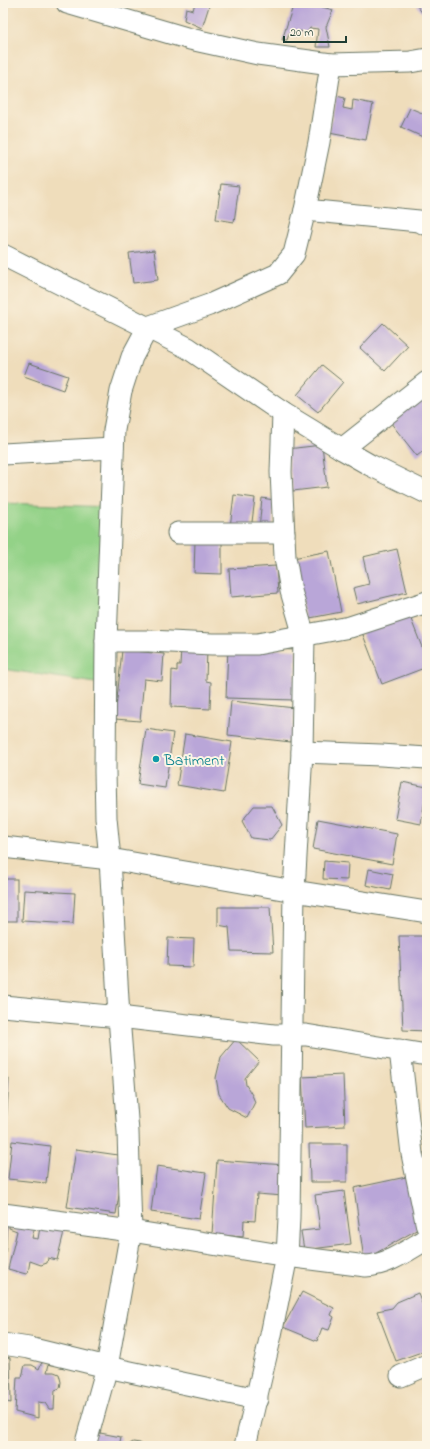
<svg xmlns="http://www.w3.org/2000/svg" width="430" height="1449" font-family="'Indie Flower',sans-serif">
  <rect width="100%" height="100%" fill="#fcf5e5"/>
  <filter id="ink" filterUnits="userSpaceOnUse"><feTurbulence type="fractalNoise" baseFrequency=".025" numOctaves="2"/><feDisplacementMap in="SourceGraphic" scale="8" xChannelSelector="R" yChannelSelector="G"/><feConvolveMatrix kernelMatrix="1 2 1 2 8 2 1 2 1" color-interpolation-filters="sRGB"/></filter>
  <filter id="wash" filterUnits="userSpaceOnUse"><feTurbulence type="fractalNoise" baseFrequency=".012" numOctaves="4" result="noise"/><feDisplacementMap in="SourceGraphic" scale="16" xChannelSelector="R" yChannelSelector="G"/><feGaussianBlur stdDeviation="0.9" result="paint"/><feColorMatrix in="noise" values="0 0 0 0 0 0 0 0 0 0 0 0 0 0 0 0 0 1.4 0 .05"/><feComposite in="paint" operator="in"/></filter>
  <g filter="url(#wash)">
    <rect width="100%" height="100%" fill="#efddbb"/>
    <!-- green -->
    <path fill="#93d287" stroke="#59885e" d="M3 503 109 507 102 684 3 669Z"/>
    <g id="blocks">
      <!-- building -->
      <g fill="#b9a6d8">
        <path d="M195 3H210L202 28 184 20 186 8 193 10Z"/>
        <path d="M294 3H308L333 10 326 27 330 47H316L318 29 310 28 307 33 300 31 297 37 289 34 287 40H282Z"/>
        <path d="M424 3H427V19L417 6Z"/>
        <path d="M3 80 7 82 3 94Z"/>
        <path d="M336 96 345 98 343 108 352 110 353 100 373 104 366 140 329 133Z"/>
        <path d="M410 108 427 115V139L401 127Z"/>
        <path d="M221 184 239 186 234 222 216 219Z"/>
        <path d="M154 250 158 280 133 283 129 253Z"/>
        <path d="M383 323 408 346 385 371 360 348Z"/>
        <path d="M29 363 68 376 63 390 24 376Z"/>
        <path d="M322 365 343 382 318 412 297 395Z"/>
        <path d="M427 394V448L417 456 390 422Z"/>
        <path d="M322 445 327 487 293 491 287 449Z"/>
        <path d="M234 495 255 498 251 530 230 527Z"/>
        <path d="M262 498 274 500 272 530 259 529Z"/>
        <path d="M195 541H222V574L194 573Z"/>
        <path d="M397 549 407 592 357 604 353 588 369 584 363 557Z"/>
        <path d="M329 551 341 612 305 619 293 558Z"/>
        <path d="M276 566 278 593 231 597 229 569Z"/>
        <path d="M407 609 427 660V667L382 684 360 627Z"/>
        <path d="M228 647 296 650 294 700 226 698Z"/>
        <path d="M181 648 207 649 206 681 211 682 210 709 171 707 172 670 177 671V665H180Z"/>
        <path d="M122 650 164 654 162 681 144 679 140 721 115 719Z"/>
        <path d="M231 701 295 708 291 742 228 735Z"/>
        <path d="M146 729 173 733 165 788 138 784Z"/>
        <path d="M185 734 232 742 224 793 177 785Z"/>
        <path d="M402 782 427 787 421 824 395 819Z"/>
        <path d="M254 806H272L282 825 270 840 251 838 242 821Z"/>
        <path d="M318 819 397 834 392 864 313 849Z"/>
        <path d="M324 861 348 863 347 880 323 879Z"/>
        <path d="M369 869 393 874 390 890 366 885Z"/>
        <rect x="3" y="879" width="14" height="42"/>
        <path d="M24 890 75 893 73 924 22 921Z"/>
        <path d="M218 907H270L273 952 231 951 229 927 218 925Z"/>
        <path d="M399 936H427V1031L403 1030Z"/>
        <path d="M168 938 194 939 193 967 167 966Z"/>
        <path d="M236 1039 259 1061 245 1078 246 1085 252 1095 255 1102 247 1118 228 1108 219 1094 216 1078 221 1057Z"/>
        <path d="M343 1075 345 1126 305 1128 302 1077Z"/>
        <path d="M3 1079H9L5 1139H3Z"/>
        <path d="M12 1141 50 1146 46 1183 8 1179Z"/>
        <path d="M309 1144H347V1182H310Z"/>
        <path d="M76 1149 125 1156 116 1214 67 1207Z"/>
        <path d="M427 1152V1180L420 1154Z"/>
        <path d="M217 1160 285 1165 283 1196 257 1194 255 1221 244 1220 243 1237 212 1234Z"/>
        <path d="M157 1166 206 1173 199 1219 151 1212Z"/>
        <path d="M406 1177 418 1229 364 1260 354 1188Z"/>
        <path d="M344 1191 351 1244 304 1250 301 1231 320 1229 315 1195Z"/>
        <path d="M3 1219H7L5 1268H3Z"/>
        <path d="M10 1219 36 1222 32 1238 38 1239 40 1227 65 1228 57 1260 48 1258 47 1263 41 1265 30 1261 28 1273 26 1274 8 1269 17 1231 9 1228Z"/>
        <path d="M302 1292 334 1308 331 1315 334 1317 329 1330 322 1328 317 1341 283 1327Z"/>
        <path d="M418 1293 424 1308H427V1350L396 1361 377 1311 392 1308 397 1302Z"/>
        <path d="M3 1356 10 1358 11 1403 3 1401Z"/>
        <path d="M46 1360 49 1364 47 1372H54L59 1374 61 1382 60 1388 55 1390 54 1409H49L45 1403 38 1402V1418L15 1412 17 1377H22L25 1365H32L39 1369 41 1364Z"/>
        <path d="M95 1432 121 1437 119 1446H92Z"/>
        <path d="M133 1442 140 1443 144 1446H127Z"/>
      </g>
    </g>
  </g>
  <g filter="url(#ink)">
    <use href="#blocks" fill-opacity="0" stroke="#687563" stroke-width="1"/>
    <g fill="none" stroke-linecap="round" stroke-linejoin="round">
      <!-- street casing -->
      <g stroke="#687563" stroke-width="23">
        <g id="street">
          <path d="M67 3 190 39 258 54 331 64 410 62 427 59"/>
          <path d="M331 64 319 142 305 210 419 221 427 225"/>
          <path d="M3 255 188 348 283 413 342 449 370 465 427 493"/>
          <path d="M342 449 427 382"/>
          <path d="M3 454 113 448"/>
          <path d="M178 533H284"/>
          <path d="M106 641H149L212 644H257L350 627 427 602"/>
          <path d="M302 752 381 755 427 758"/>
          <path d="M3 847 110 859 294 891 427 912"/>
          <path d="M3 1006 119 1017 274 1035H306L427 1055"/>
          <path d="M400 1050 412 1154 427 1227"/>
          <path d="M3 1214 131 1231 287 1256 366 1266C388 1265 408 1250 427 1239"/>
          <path d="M3 1344 29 1348 107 1367 257 1399"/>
          <path d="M401 1376 427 1365"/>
          <path d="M85 1446 107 1367 131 1231 128 1132 119 1017 110 859 106 818 105 771 106 641 114 430 121 391 132 357 148 327 209 305 278 274 294 254 305 210"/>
          <path d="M245 1446 271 1335 287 1256 289 1218 294 891 302 752 304 636 291 591 285 557 281 472 283 413"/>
        </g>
      </g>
      <!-- street -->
      <use href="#street" stroke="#fff" stroke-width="21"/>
    </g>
  </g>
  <!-- markers -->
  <circle fill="#0f9aa8" stroke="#fcf5e5" stroke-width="1.5" cx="156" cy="759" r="4"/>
  <g text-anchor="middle" stroke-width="4" stroke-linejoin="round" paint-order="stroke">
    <!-- culture labels -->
    <g font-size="16" fill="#0d838f" stroke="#fcf5e5" text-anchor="start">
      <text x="164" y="765">Batiment</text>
    </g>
  </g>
  <!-- margin -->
  <rect width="430" height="1449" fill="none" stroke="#fcf5e5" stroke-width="16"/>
  <!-- scale -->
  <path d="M284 36v6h62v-6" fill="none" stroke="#1f3d34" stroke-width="2"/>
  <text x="290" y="36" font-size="12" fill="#1f3d34" stroke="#fcf5e5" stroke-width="3" paint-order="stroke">20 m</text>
</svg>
